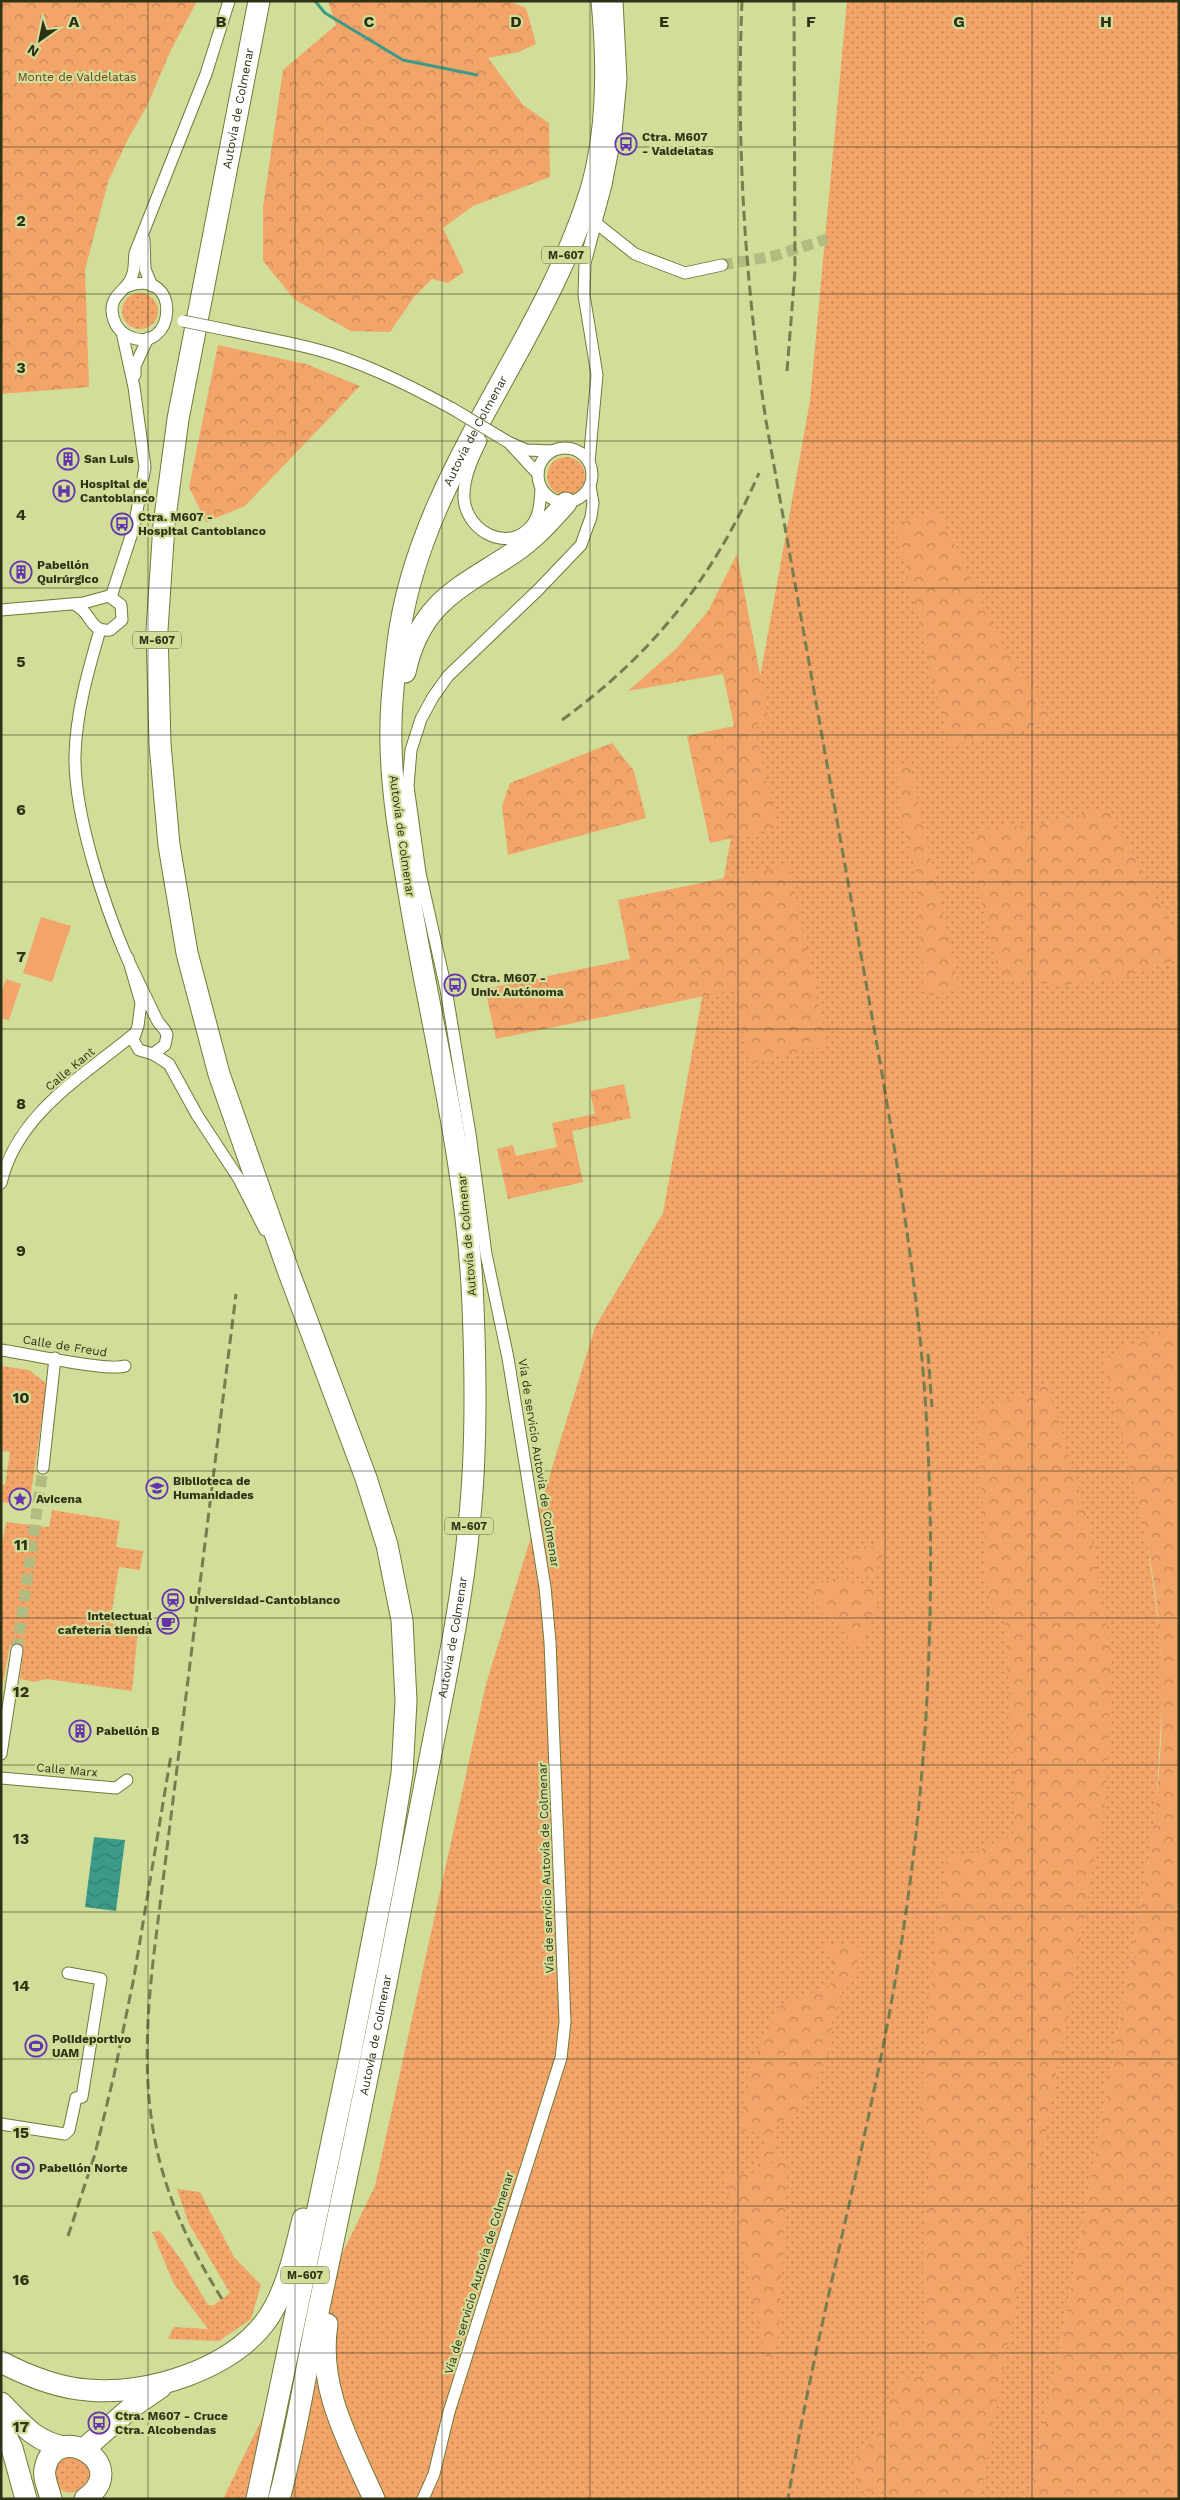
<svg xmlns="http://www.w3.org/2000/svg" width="1180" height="2500" font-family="'Work Sans',sans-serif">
  <defs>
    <pattern id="green-dots" width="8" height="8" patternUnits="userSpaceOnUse" patternTransform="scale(1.25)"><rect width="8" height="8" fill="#f2a469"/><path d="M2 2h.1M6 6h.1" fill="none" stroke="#c48655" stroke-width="1.8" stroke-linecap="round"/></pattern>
    <pattern id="forest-crowns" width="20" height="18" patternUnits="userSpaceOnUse" patternTransform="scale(1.25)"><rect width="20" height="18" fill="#f2a469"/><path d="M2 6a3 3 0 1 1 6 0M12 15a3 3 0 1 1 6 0" fill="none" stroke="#c48655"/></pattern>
    <pattern id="water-waves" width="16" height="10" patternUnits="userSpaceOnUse" patternTransform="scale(1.25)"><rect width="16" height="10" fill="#3c9b88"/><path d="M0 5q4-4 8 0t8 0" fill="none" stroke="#337f6e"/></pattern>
  </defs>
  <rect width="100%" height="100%" fill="#d1de9a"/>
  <!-- green -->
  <g fill="url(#green-dots)">
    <path d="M847 1H1179V1322L1146 1535 1159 1628 1163 1687 1156 1809 1149 1859 1062 2337 1028 2499H223L375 2186 486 1684 595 1327 663 1213 810 401Z"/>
    <circle cx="140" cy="311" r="18"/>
    <circle cx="566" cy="476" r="19"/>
    <path d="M1 1366 29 1370 47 1384 29 1506 1 1502V1485H5L10 1452 1 1451Z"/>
    <path d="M52 1510 120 1521 116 1547 143 1551 140 1570 119 1567 110 1623 138 1630 132 1691 47 1679 34 1682 20 1679 23 1649 10 1645 1 1694V1551L6 1522 49 1527Z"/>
    <path d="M177 2189 200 2192 234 2257 261 2285 251 2319 219 2341 168 2339 174 2327 208 2329 174 2284 152 2232 160 2231 182 2261 208 2305H214L230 2293 189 2224Z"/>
    <path d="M70 2453 90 2467C90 2470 91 2475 90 2479 86 2491 67 2498 58 2487 54 2483 53 2474 52 2469Z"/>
  </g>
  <!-- forest -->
  <g fill="url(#forest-crowns)">
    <path d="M1 1H197L170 52 147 106 127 141 108 182 85 270 89 387 1 394Z"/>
    <path d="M328 1H509L526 8 536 44 519 52 488 58 523 105 549 123 550 177 473 206 443 228 464 272 448 283 432 279 414 297 390 332 351 331 295 300 263 261V207L283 70 336 25Z"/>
    <path d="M218 345 306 364 360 386 245 506 206 522 189 487Z"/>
    <path d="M938 510 1001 641 1052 720 950 746 895 525Z"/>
    <path d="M737 554 769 721 754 725 777 828 710 843 687 736 734 726 723 674 628 691 677 648 708 611Z"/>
    <path d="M612 743 634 771 646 818 508 855 502 806 510 783Z"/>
    <path d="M897 763 910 766 959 988 937 995 924 994 916 872 899 811Z"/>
    <path d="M1109 808 1179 942V958L1124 978 1061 985 1000 979 968 842 984 828 1038 825Z"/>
    <path d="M789 865 827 1046 750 1063 734 990 496 1039 485 989 630 959 618 900Z"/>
    <path d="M624 1084 631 1118 572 1131 583 1182 508 1199 497 1149 513 1145 516 1156 557 1147 552 1123 595 1114 590 1091Z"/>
    <path d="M1179 1322V2499H1028L1062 2337 1149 1859C1160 1783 1166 1705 1159 1629 1152 1538 1124 1448 1102 1359Z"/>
    <path d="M1048 1385 1088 1521 1112 1658 1106 1796 980 2499H895L883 2492 858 2490 852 2459 868 2447 901 2379 929 2372 922 2269 931 2145 919 2118 934 1955 948 1855 971 1854 1013 1835 1016 1807 1005 1624 988 1596 977 1411Z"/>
    <path d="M880 1538 885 1541C887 1555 875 1565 875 1579L845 1569 853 1550 860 1551 864 1546 874 1548Z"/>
    <path d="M834 1579 865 1586 878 1592 879 1604 873 1615 864 1616 869 1622 867 1636 861 1638 864 1644 854 1645 846 1639 848 1634 821 1611 806 1594 810 1586Z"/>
    <path d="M824 1943 860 1948 856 1977 843 1990 832 2023 830 2050 800 2114 778 2122 768 2170 779 2153 788 2159 779 2331 769 2372 726 2176 755 2173 767 2134 740 2130 749 2068 781 2005 830 1986 835 1968Z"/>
  </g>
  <!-- pitch -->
  <g fill="#f2a469">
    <path d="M41 917 71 926 52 982 23 973Z"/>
    <path d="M6 979 21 984 9 1020 1 1018V993Z"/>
  </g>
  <!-- water -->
  <path fill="url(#water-waves)" d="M94 1837 125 1840 116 1911 85 1907Z"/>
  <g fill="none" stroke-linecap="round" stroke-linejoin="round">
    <!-- stream -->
    <path stroke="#3c9b88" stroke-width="3" d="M315 1 325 13 403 60 477 75"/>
    <!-- street-tunnel -->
    <g stroke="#b0bc80" stroke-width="11" stroke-dasharray="11 5.5" stroke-linecap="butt">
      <path d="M722 265 774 256 827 239"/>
      <path d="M17 1650 43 1468"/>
    </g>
    <!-- street casing -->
    <g stroke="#6f7a39" stroke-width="13">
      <g id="street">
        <path d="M596 223 635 254 685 273 722 265"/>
        <path d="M144 239 145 269 152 286"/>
        <path d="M126 287C184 264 176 359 128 336 118 331 113 322 112 311 111 294 128 290 132 276 135 269 134 261 135 253L206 74 229 1"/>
        <path d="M227 330C262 338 298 343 332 354 375 368 414 388 453 409"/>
        <path d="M135 375V366L148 338"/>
        <path d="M481 441C472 459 463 479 464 499 467 532 509 554 532 525 540 515 540 501 541 489"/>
        <path d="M508 442 526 450 552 451"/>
        <path d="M511 445 538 474"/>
        <circle cx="565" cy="475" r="27"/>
        <path d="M589 462 597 375 584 295 585 263 606 185 616 133 621 79 617 1"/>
        <path d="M111 597 134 527 145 467 134 387 122 332"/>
        <path d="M1 610 83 603 109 596 121 605 122 620 110 630C88 632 93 612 73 604"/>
        <path d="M100 630C88 671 76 713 75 756 74 814 104 905 127 958 137 979 147 999 157 1020 160 1026 165 1028 167 1035L165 1045 153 1054 139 1050 133 1040 138 1026 141 1003 128 958"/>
        <path d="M153 1054 169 1064 197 1115 239 1179 265 1230"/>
        <path d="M1 1183C17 1114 83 1076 134 1034"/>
        <path d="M1 1350C24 1353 108 1372 125 1366"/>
        <path d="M43 1468 55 1358"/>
        <path d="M1 1754 17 1650"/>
        <path d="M1 1778 116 1788 127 1780"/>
        <path d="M1 2124 65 2134 69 2130 76 2098 82 2097 101 1979 68 1973"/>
        <path d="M423 2499 434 2474 449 2412 561 2058 565 2022 550 1642 545 1587 508 1358 486 1254 470 1134 446 989 420 873 408 786 411 750 421 719 433 697 448 676 539 589 581 545 591 517 593 503 590 486"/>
      </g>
    </g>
    <!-- highway casing -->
    <g stroke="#6f7a39" stroke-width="23">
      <g id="highway">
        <path d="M405 672C420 602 460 588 513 553 534 539 550 521 566 503"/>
        <path d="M327 2324C317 2388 349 2442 374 2499"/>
        <path d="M1 2362C28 2376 58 2388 88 2390 147 2396 233 2369 268 2318 287 2290 295 2251 303 2219"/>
        <path d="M1 2403C22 2424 34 2441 64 2447"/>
        <path d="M1 2426 12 2448 26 2499"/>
        <path d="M84 2449 132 2407 161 2387"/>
        <path d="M51 2499C49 2489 43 2479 45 2469 55 2418 134 2465 85 2499"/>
        <path id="s1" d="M257 2499 351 2051 387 1866 402 1774 406 1701 402 1620 387 1545 366 1478 288 1270 219 1074 187 953 169 845 160 744 157 630 164 525 178 419 259 1"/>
        <path id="s2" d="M279 2499C295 2441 304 2381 316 2322 337 2221 359 2120 379 2019 396 1931 414 1842 431 1753 446 1677 462 1602 469 1525 477 1452 476 1378 473 1306 468 1172 435 1042 412 911 403 856 392 800 391 745 390 710 394 676 398 642 419 477 541 349 590 193 608 134 608 63 602 1"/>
      </g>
    </g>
    <!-- street -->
    <use href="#street" stroke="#fff" stroke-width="11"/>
    <!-- highway -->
    <use href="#highway" stroke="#fff" stroke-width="21"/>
    <!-- rail -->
    <g stroke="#767e50" stroke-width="3" stroke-dasharray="10 5" stroke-linecap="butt">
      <path d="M742 1C736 143 745 281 766 421 796 588 825 754 855 921 879 1056 904 1191 919 1328 931 1444 933 1560 928 1676 922 1817 903 1957 873 2095 845 2230 810 2363 788 2499"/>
      <path d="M787 371 795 271 794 1"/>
      <path d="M562 720C654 653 714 577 759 473"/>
      <path d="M928 1354 932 1407"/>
      <path d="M68 2236 95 2154 114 2075 134 1977 171 1755"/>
      <path d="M222 2299C146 2178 138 2091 154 1953L236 1294"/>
    </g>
    <!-- street-bridge casing -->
    <g stroke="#6f7a39" stroke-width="13" stroke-linecap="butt">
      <g id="street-bridge">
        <path d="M183 321 227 330"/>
        <path d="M453 409 508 442"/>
      </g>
    </g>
    <!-- street-bridge -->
    <use href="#street-bridge" stroke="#fff" stroke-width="11"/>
  </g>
  <!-- grid -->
  <path fill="none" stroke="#2d3216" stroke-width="1" stroke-opacity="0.55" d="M148 1V2499M295 1V2499M442 1V2499M590 1V2499M738 1V2499M885 1V2499M1032 1V2499M1 147H1179M1 294H1179M1 441H1179M1 588H1179M1 735H1179M1 882H1179M1 1029H1179M1 1176H1179M1 1324H1179M1 1471H1179M1 1618H1179M1 1765H1179M1 1912H1179M1 2059H1179M1 2206H1179M1 2353H1179"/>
  <!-- icons -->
  <defs>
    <g id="bus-ring" transform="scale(1.125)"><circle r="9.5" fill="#d1de9a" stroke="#6534ac" stroke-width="1.5"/><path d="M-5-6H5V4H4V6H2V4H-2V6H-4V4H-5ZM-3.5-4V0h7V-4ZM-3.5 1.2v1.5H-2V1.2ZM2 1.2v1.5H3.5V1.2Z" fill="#6534ac"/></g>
    <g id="building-ring" transform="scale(1.125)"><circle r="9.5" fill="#d1de9a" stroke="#6534ac" stroke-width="1.5"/><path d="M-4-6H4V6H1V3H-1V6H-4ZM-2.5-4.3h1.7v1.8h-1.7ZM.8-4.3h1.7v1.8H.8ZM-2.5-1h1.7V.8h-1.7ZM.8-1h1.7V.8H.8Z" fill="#6534ac"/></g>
    <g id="hospital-ring" transform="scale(1.125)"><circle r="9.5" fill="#d1de9a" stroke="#6534ac" stroke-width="1.5"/><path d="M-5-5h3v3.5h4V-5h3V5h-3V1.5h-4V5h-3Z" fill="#6534ac"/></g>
    <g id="university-ring" transform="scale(1.125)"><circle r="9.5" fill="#d1de9a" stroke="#6534ac" stroke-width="1.5"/><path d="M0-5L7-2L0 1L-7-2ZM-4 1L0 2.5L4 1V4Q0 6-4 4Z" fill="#6534ac"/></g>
    <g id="sight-ring" transform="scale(1.125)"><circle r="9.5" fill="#d1de9a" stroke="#6534ac" stroke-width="1.5"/><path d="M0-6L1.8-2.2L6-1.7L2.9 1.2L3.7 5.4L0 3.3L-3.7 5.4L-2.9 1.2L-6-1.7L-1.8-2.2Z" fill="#6534ac"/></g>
    <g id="station-ring" transform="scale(1.125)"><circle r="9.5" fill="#d1de9a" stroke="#6534ac" stroke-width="1.5"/><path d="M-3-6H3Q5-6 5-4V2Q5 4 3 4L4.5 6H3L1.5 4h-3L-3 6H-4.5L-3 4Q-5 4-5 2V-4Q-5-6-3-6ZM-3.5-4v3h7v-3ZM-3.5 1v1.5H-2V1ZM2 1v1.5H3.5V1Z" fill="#6534ac"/></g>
    <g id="cafe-ring" transform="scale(1.125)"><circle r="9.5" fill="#d1de9a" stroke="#6534ac" stroke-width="1.5"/><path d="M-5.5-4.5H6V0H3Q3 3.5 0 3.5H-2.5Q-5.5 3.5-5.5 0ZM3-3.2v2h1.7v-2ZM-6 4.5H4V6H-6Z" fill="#6534ac"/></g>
    <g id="stadium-ring" transform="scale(1.125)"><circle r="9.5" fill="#d1de9a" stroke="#6534ac" stroke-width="1.5"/><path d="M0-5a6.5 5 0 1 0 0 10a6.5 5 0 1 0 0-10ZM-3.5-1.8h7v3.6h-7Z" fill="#6534ac"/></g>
  </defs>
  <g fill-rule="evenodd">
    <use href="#bus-ring" x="626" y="144"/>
    <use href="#building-ring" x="68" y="459"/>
    <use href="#hospital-ring" x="64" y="491"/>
    <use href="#bus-ring" x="122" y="524"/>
    <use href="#building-ring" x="21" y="572"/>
    <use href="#bus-ring" x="455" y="985"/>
    <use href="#university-ring" x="157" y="1488"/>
    <use href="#sight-ring" x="20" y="1499"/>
    <use href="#station-ring" x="173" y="1600"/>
    <use href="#cafe-ring" x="168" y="1623"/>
    <use href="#building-ring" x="80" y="1731"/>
    <use href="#stadium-ring" x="36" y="2046"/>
    <use href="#stadium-ring" x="23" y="2168"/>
    <use href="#bus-ring" x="99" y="2423"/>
  </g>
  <g text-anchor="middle" stroke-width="4.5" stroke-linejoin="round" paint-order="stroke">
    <!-- shield labels -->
    <g fill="#d1de9a" stroke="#5e663e" stroke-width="1">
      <rect x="542" y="246.5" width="48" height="17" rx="4"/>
      <rect x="133" y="631.5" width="48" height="17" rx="4"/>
      <rect x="445" y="1517.5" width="48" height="17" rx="4"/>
      <rect x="281" y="2266.5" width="48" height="17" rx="4"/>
    </g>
    <g font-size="11" font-weight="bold" fill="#2d3216">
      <text x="566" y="259">M-607</text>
      <text x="157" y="644">M-607</text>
      <text x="469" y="1530">M-607</text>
      <text x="305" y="2279">M-607</text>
    </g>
    <!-- park labels -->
    <g font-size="12" fill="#6a4120" stroke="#d1de9a">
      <text x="77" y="81">Monte de Valdelatas</text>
    </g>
    <!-- street labels -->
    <g font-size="12" fill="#2d3216" stroke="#d1de9a">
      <text dy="4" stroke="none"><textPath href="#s1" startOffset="2449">Autovía de Colmenar</textPath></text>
      <text dy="4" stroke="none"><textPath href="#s2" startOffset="2109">Autovía de Colmenar</textPath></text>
      <text transform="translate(402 836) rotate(82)" y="4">Autovía de Colmenar</text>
      <text transform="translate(70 1069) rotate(-40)" y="4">Calle Kant</text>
      <text transform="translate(467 1235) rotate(-95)" y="4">Autovía de Colmenar</text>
      <text transform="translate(65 1346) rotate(9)" y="4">Calle de Freud</text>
      <text transform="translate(539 1463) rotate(81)" y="4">Vía de servicio Autovía de Colmenar</text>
      <text dy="4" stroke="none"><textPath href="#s2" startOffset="879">Autovía de Colmenar</textPath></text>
      <text transform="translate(67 1770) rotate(5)" y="4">Calle Marx</text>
      <text transform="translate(546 1868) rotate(-92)" y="4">Vía de servicio Autovía de Colmenar</text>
      <text dy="4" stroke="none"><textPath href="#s2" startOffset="474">Autovía de Colmenar</textPath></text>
      <text transform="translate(479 2273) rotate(-73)" y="4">Vía de servicio Autovía de Colmenar</text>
    </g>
    <!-- poi labels -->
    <g font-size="12" font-weight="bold" fill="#2d3216" stroke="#d1de9a" text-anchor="start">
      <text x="642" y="141">Ctra. M607<tspan x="642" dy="14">- Valdelatas</tspan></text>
      <text x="84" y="463">San Luis</text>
      <text x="80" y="488">Hospital de<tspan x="80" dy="14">Cantoblanco</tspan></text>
      <text x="138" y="521">Ctra. M607 -<tspan x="138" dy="14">Hospital Cantoblanco</tspan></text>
      <text x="37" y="569">Pabellón<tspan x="37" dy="14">Quirúrgico</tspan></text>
      <text x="471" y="982">Ctra. M607 -<tspan x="471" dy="14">Univ. Autónoma</tspan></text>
      <text x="173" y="1485">Biblioteca de<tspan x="173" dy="14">Humanidades</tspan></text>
      <text x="36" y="1503">Avicena</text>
      <text x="189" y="1604">Universidad-Cantoblanco</text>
      <text x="152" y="1620" text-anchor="end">Intelectual<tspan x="152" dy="14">cafetería tienda</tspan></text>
      <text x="96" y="1735">Pabellón B</text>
      <text x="52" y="2043">Polideportivo<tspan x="52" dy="14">UAM</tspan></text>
      <text x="39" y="2172">Pabellón Norte</text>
      <text x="115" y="2420">Ctra. M607 - Cruce<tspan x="115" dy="14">Ctra. Alcobendas</tspan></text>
    </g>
  </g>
  <g font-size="16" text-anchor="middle" font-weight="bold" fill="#2d3216" stroke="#d1de9a" stroke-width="4.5" stroke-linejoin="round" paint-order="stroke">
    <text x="74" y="27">A</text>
    <text x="221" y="27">B</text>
    <text x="369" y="27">C</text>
    <text x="516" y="27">D</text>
    <text x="664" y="27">E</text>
    <text x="811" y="27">F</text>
    <text x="959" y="27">G</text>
    <text x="1106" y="27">H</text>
    <text x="21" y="226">2</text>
    <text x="21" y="373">3</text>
    <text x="21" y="520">4</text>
    <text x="21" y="667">5</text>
    <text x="21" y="815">6</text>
    <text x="21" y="962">7</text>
    <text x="21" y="1109">8</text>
    <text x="21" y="1256">9</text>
    <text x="21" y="1403">10</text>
    <text x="21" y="1550">11</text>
    <text x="21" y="1697">12</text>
    <text x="21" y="1844">13</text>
    <text x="21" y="1991">14</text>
    <text x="21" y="2138">15</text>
    <text x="21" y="2285">16</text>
    <text x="21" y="2432">17</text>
  </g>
  <!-- border -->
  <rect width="1180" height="2500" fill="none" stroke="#2d3216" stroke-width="5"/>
  <!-- north arrow -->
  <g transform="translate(40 40) rotate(213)" stroke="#d1de9a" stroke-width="4" paint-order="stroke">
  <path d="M0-4L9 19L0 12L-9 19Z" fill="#2d3216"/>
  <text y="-8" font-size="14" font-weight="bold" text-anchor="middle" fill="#2d3216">N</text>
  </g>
</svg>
